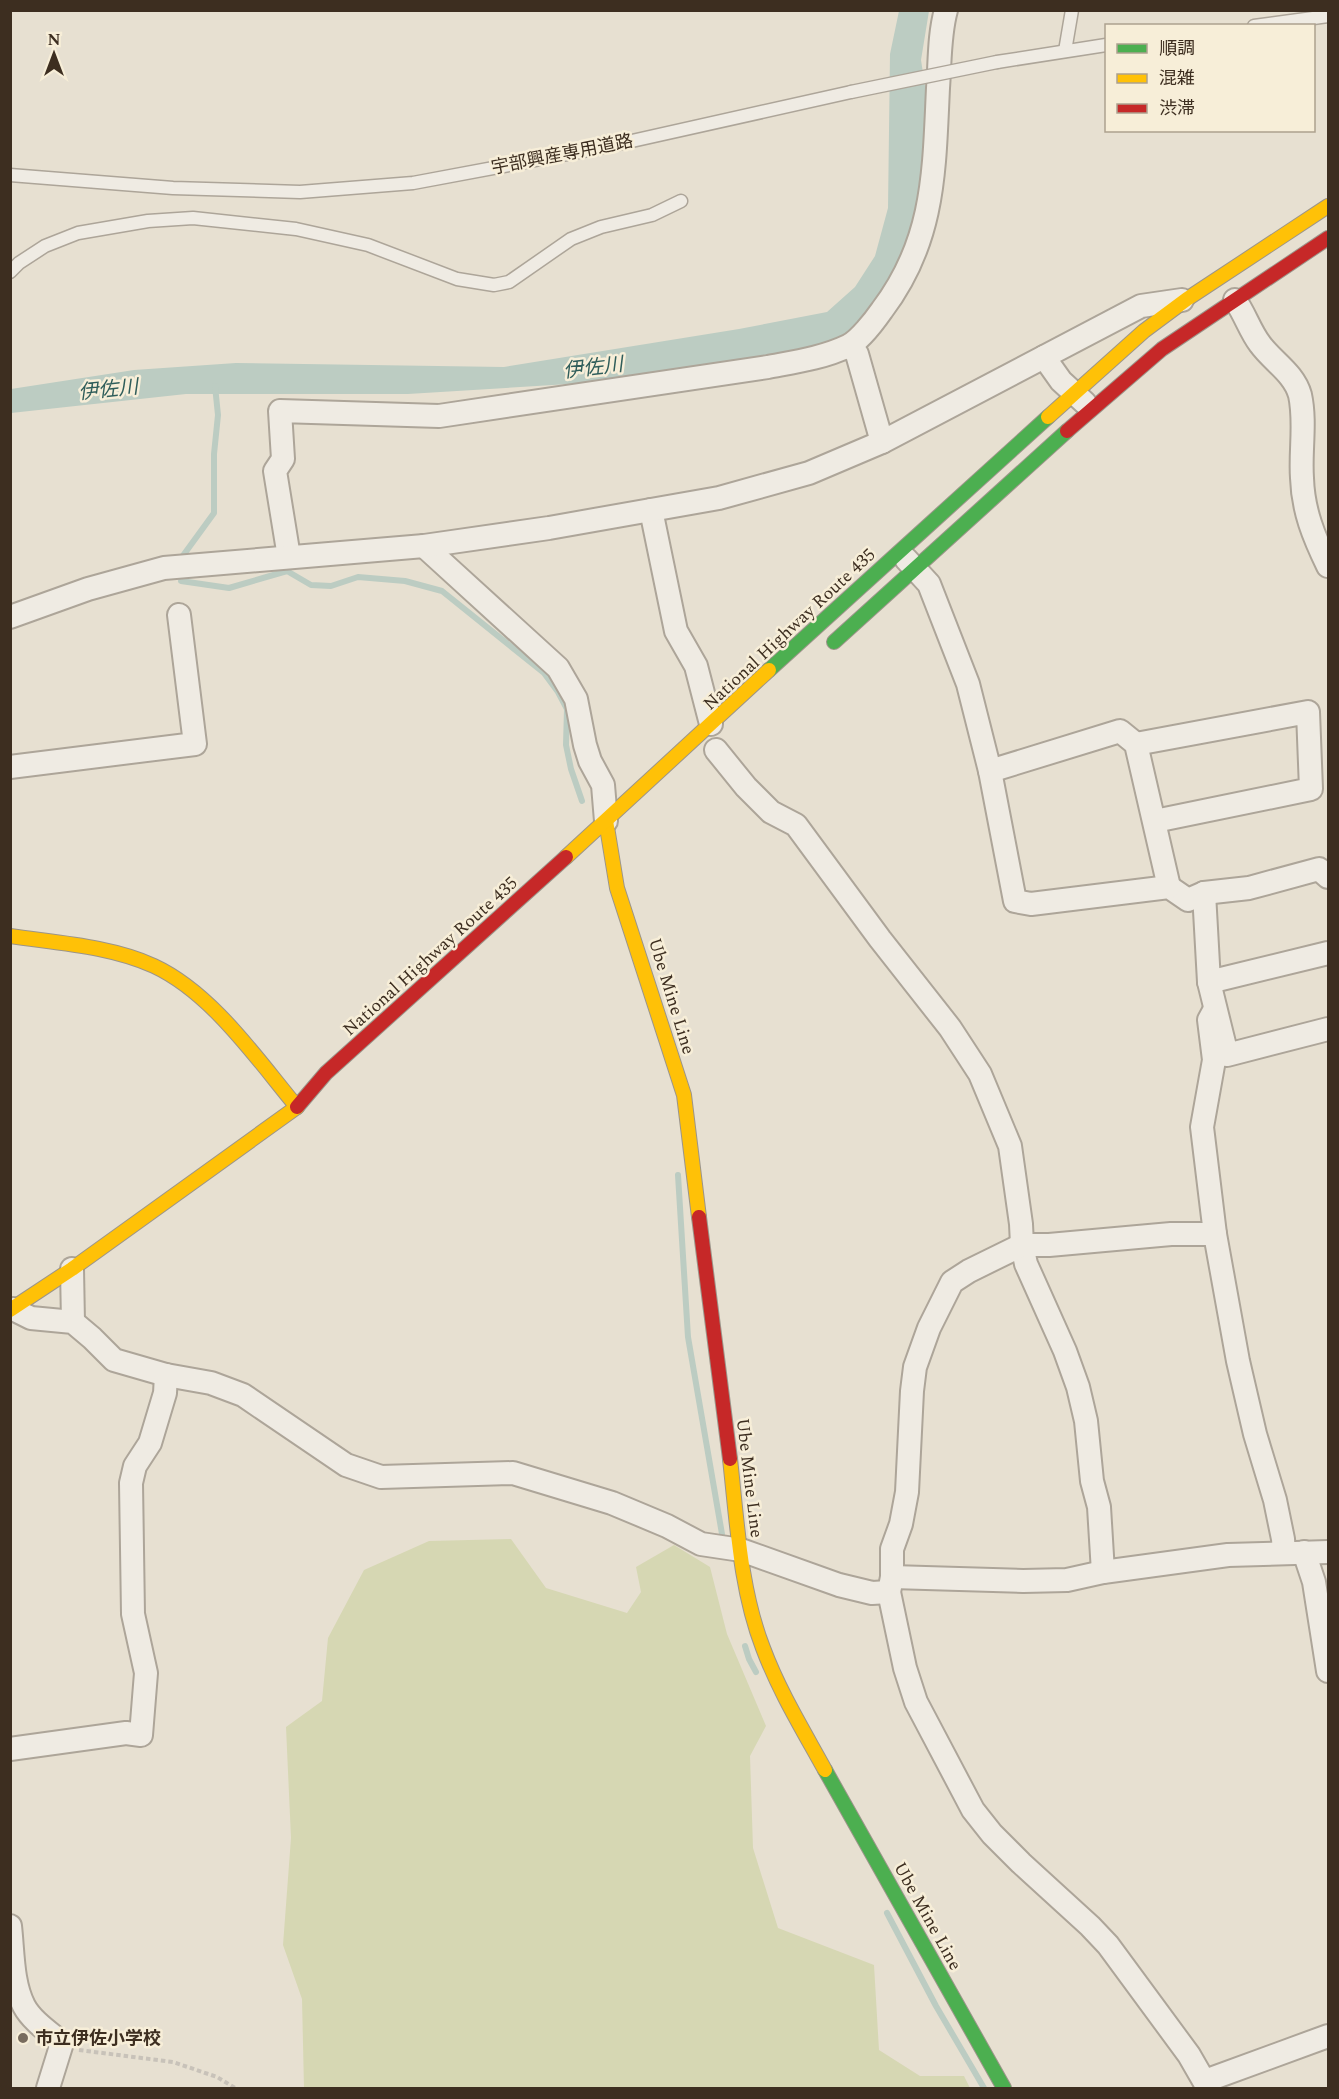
<svg xmlns="http://www.w3.org/2000/svg" width="1339" height="2099" font-family="Spectral,'Noto Sans JP',serif">
  <rect width="100%" height="100%" fill="#e7e0d1"/>
  <!-- green -->
  <path fill="#d6d7b3" d="M511 1539 546 1588 627 1613 641 1592 636 1567 674 1545 710 1567 727 1634 766 1726 750 1756 753 1848 778 1928 874 1965 879 2050 920 2076H964L970 2088H304L302 1999 283 1945 291 1838 286 1727 322 1701 328 1638 364 1570 429 1541Z"/>
  <!-- water -->
  <path fill="#bcccc2" d="M899 11H929L921 60 927 99 923 187 912 232 884 294 857 326 833 343 803 351 634 380 408 394H186L11 413V389L134 370 236 363 504 367 739 329 827 312 855 287 875 256 888 208 890 54Z"/>
  <g fill="none" stroke-linecap="round" stroke-linejoin="round">
    <!-- stream -->
    <g stroke="#bcccc2" stroke-width="6">
      <path d="M182 557 214 513V454L218 415 215 386"/>
      <path d="M181 581 229 588 287 571 311 585 331 586 358 577 405 581 442 591 544 673 558 692 567 709 566 745 571 769 582 801"/>
      <path d="M678 1175 688 1337 722 1534"/>
      <path d="M745 1646 749 1659 756 1672"/>
      <path d="M887 1913 936 2006 984 2088"/>
    </g>
    <!-- lane casing -->
    <g stroke="#ada599" stroke-width="15">
      <g id="lane">
        <path d="M1254 26 1328 16"/>
        <path d="M1065 51 1072 10"/>
        <path d="M997 62 1106 45"/>
        <path d="M10 175 173 188 300 192 413 183 605 147 851 92"/>
        <path d="M10 272 19 263 45 246 78 233 148 221 193 218 296 229 368 245 457 279 494 285 509 282 571 239 601 227 652 215 681 201"/>
      </g>
    </g>
    <!-- street casing -->
    <g stroke="#ada599" stroke-width="26">
      <g id="street">
        <path d="M1235 300C1245 314 1250 331 1260 344 1272 361 1294 373 1300 395 1306 422 1300 451 1302 478 1303 511 1314 537 1328 566"/>
        <path d="M850 346 857 354 882 442"/>
        <path d="M1044 357 1061 381 1085 403"/>
        <path d="M651 510 676 631 696 666 711 724"/>
        <path d="M424 546 558 668 576 699 585 745 590 761 603 785 606 821"/>
        <path d="M289 557 275 471 283 459 280 411 439 416 768 367C794 362 823 358 848 346 859 341 875 320 882 310 935 240 934 171 938 88 940 62 939 35 946 10"/>
        <path d="M906 559 929 584 968 684 990 771 1015 901 1031 904 1169 887 1188 900 1204 893 1249 888 1319 869 1328 877"/>
        <path d="M10 617 88 589 164 568 424 546 549 528 719 498 809 473 882 442 1141 306 1182 300"/>
        <path d="M1136 744 1308 712 1311 789 1155 821"/>
        <path d="M716 750 746 787 771 812 796 825 880 939 950 1028 980 1074 1010 1146 1021 1224 1022 1245 1026 1264 1065 1351 1078 1387 1086 1421 1092 1481 1099 1507 1103 1572"/>
        <path d="M10 767 195 744 179 615"/>
        <path d="M990 771 1120 731 1136 744 1169 887"/>
        <path d="M1204 893 1209 982 1227 1055 1328 1029"/>
        <path d="M1209 982 1328 953"/>
        <path d="M1215 1009 1209 1020 1214 1060 1202 1127 1215 1234 1238 1361 1255 1434 1275 1500 1283 1539 1284 1553"/>
        <path d="M72 1269 73 1322"/>
        <path d="M13 1309 31 1318 73 1322 92 1338 114 1360 166 1375 211 1383 243 1395 346 1465 381 1477 513 1473 612 1503 667 1526 701 1544 741 1550 839 1585 872 1593 889 1592"/>
        <path d="M1304 1552 1314 1582 1328 1671"/>
        <path d="M892 1577 1023 1581 1067 1580 1103 1572 1228 1555 1328 1552"/>
        <path d="M10 1749 126 1733 141 1735 146 1673 133 1614 131 1483 135 1466 150 1443 165 1393 166 1375"/>
        <path d="M10 1926C13 1952 12 1983 24 2006 32 2021 49 2032 62 2043L48 2088"/>
        <path d="M1205 2081 1328 2036"/>
        <path d="M1208 2088 1189 2055 1108 1945 1090 1926 1021 1863 992 1834 973 1810 916 1702 905 1668 889 1592 892 1577V1549L901 1524 907 1492 912 1391 915 1367 929 1328 952 1282 969 1271 1022 1245H1049L1171 1234H1215"/>
      </g>
    </g>
    <!-- fast casing -->
    <g stroke="#9c958a" stroke-width="16">
      <g id="fast">
        <path d="M834 642 1067 431"/>
        <path d="M769 670 1048 417"/>
        <path d="M825 1770 1004 2088"/>
      </g>
    </g>
    <!-- slow casing -->
    <g stroke="#9c958a" stroke-width="16">
      <g id="slow">
        <path d="M1048 417 1144 331 1187 299 1328 206"/>
        <path d="M606 821 617 888 684 1095 699 1217"/>
        <path d="M566 857 769 670"/>
        <path d="M10 936C57 943 110 946 154 966 212 993 257 1059 297 1107"/>
        <path d="M10 1310 72 1269 297 1107"/>
        <path d="M730 1459C737 1521 740 1589 763 1648 779 1691 803 1730 825 1770"/>
      </g>
    </g>
    <!-- jam casing -->
    <g stroke="#9c958a" stroke-width="16">
      <g id="jam">
        <path d="M1067 431 1162 349 1328 238"/>
        <path d="M297 1107 326 1073 566 857"/>
        <path d="M699 1217 730 1459"/>
      </g>
    </g>
    <!-- path -->
    <path stroke="#c8c2b9" stroke-width="4" stroke-dasharray="4.5 3" stroke-linecap="butt" d="M79 2050 173 2062 217 2077 235 2088"/>
    <!-- lane -->
    <use href="#lane" stroke="#efebe3" stroke-width="12"/>
    <!-- street -->
    <use href="#street" stroke="#efebe3" stroke-width="22"/>
    <!-- fast -->
    <use href="#fast" stroke="#4caf50" stroke-width="14"/>
    <!-- slow -->
    <use href="#slow" stroke="#ffc107" stroke-width="14"/>
    <!-- jam -->
    <use href="#jam" stroke="#c62828" stroke-width="14"/>
    <!-- lane-bridge casing -->
    <g stroke="#ada599" stroke-width="15" stroke-linecap="butt">
      <path id="lane-bridge" d="M851 92 997 62"/>
    </g>
    <!-- lane-bridge -->
    <use href="#lane-bridge" stroke="#efebe3" stroke-width="12"/>
  </g>
  <!-- markers -->
  <circle fill="#786c5e" stroke="#f7eed8" stroke-width="2" cx="23" cy="2038" r="6"/>
  <g text-anchor="middle" stroke-width="5" stroke-linejoin="round" paint-order="stroke">
    <!-- street labels -->
    <g font-size="18" fill="#3d2e20" stroke="#f7eed8">
      <text transform="translate(562 154) rotate(-11)" y="6">宇部興産専用道路</text>
      <text transform="translate(789 629) rotate(-43)" y="6">National Highway Route 435</text>
      <text transform="translate(430 956) rotate(-42)" y="6">National Highway Route 435</text>
      <text transform="translate(672 996) rotate(73)" y="6">Ube Mine Line</text>
      <text transform="translate(750 1478) rotate(83)" y="6">Ube Mine Line</text>
      <text transform="translate(928 1916) rotate(61)" y="6">Ube Mine Line</text>
    </g>
    <!-- poi labels -->
    <g font-size="18" font-weight="bold" fill="#3d2e20" stroke="#f7eed8" text-anchor="start">
      <text x="35" y="2044">市立伊佐小学校</text>
    </g>
    <!-- water labels -->
    <g font-size="20" font-style="italic" fill="#2f5d5a" stroke="#f7eed8">
      <text transform="translate(593 367) rotate(-7)" y="7">伊佐川</text>
      <text transform="translate(108 389) rotate(-6)" y="7">伊佐川</text>
    </g>
  </g>
  <!-- border -->
  <rect width="1339" height="2099" fill="none" stroke="#3d2e20" stroke-width="24"/>
  <!-- legend -->
  <rect x="1105" y="24" width="210" height="108" fill="#f7eed8" stroke="#ada18e" stroke-width="1.5"/>
  <rect x="1117" y="44" width="30" height="9" fill="#4caf50" stroke="#ada18e" stroke-width="1.5"/>
  <text x="1159" y="54" font-size="18" fill="#3d2e20">順調</text>
  <rect x="1117" y="74" width="30" height="9" fill="#ffc107" stroke="#ada18e" stroke-width="1.5"/>
  <text x="1159" y="84" font-size="18" fill="#3d2e20">混雑</text>
  <rect x="1117" y="104" width="30" height="9" fill="#c62828" stroke="#ada18e" stroke-width="1.5"/>
  <text x="1159" y="114" font-size="18" fill="#3d2e20">渋滞</text>
  <!-- north arrow -->
  <g transform="translate(54 54)" stroke="#f7eed8" stroke-width="4.5" paint-order="stroke">
  <path d="M0-4.5L10 22L0 15L-10 22Z" fill="#3d2e20"/>
  <text y="-9" font-size="16" font-weight="bold" text-anchor="middle" fill="#3d2e20">N</text>
  </g>
</svg>
